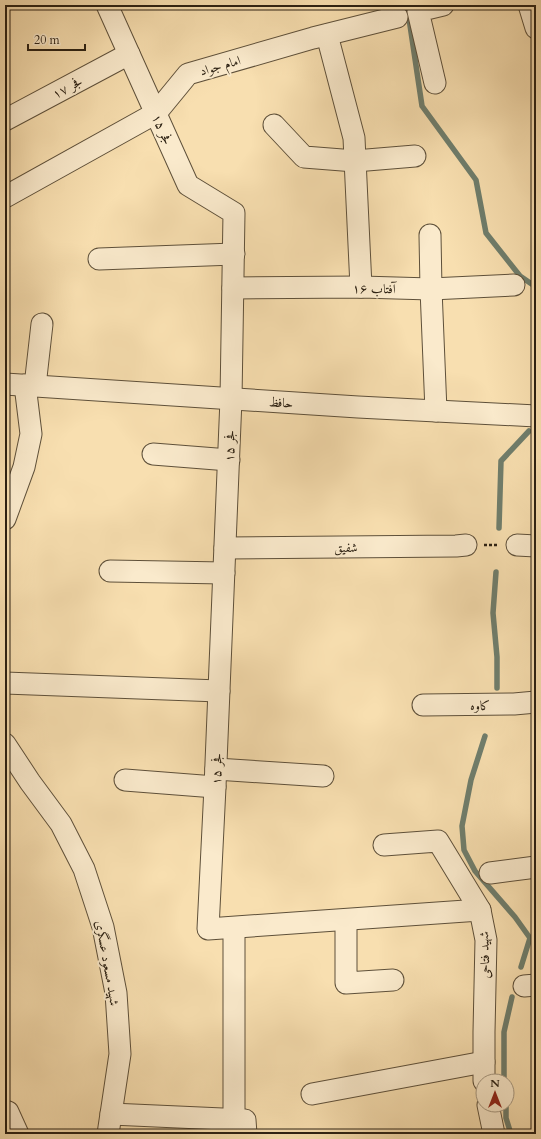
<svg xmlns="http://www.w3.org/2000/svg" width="541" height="1139" font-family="Cardo,Amiri,serif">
  <rect width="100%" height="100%" fill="#f8dfb0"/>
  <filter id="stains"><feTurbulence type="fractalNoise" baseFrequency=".005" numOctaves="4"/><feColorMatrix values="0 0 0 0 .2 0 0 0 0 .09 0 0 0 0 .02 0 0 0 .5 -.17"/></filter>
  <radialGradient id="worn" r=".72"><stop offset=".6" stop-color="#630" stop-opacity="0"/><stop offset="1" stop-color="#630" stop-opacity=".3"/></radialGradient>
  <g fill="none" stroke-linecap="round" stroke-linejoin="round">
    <!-- stream -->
    <g stroke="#6f7e6d" stroke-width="5.5">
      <path d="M407 5 422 106 476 180 486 233 520 276 536 287"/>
      <path d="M499 528 501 461 529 431"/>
      <path d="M496 572 493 613 497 657V688"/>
      <path d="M485 736 471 780 462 826 464 850 475 871 515 917 530 938 521 967"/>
      <path d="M504 1081V1032L512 997"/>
      <path d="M506 1105V1118L511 1134"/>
    </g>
    <!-- minor casing -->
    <g stroke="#5e503a" stroke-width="23">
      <g id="minor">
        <path d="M107 5 188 185 234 213 231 399 215 787 208 929 480 910"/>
        <path d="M529 5 536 28"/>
        <path d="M327 35 354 138 361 287"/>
        <path d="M435 83 418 11 443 5"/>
        <path d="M5 120 129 54"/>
        <path d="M274 125 304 157 355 161 415 156"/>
        <path d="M5 197 156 113 188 74 313 38 397 17"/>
        <path d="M430 235 431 289 436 411"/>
        <path d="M99 259 234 254"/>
        <path d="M233 288 361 287 431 289 514 285"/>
        <path d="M5 384 358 407 536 416"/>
        <path d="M35 386 42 324"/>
        <path d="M153 454 229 460"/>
        <path d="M5 519 24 467 31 434 25 385"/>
        <path d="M517 545 536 546"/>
        <path d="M225 548 456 546 466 545"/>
        <path d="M110 571 224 573"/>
        <path d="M5 683 219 691"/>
        <path d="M423 705 514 704 536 702"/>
        <path d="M5 744 30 782 61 824 84 869 103 927 116 993 120 1054 108 1134"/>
        <path d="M216 769 323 776"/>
        <path d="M125 780 215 787"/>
        <path d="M384 845 438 841 480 910 486 940 484 1032V1081"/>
        <path d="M490 873 536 867"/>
        <path d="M346 920V983L393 980"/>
        <path d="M234 928V1120"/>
        <path d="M524 986 536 985"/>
        <path d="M312 1094 484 1062"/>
        <path d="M488 1105 494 1134"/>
        <path d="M5 1111 8 1112 18 1134"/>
        <path d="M111 1114 245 1120 246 1134"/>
      </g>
    </g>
    <!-- path -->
    <path stroke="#2b2012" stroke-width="2.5" stroke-dasharray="3 2" stroke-linecap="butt" d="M484 545H497"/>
    <!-- minor -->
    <use href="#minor" stroke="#faeacc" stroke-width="21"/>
  </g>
  <g text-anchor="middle" stroke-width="4" stroke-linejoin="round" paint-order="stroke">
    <!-- street labels -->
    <g font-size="13" fill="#2b2012" stroke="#faeacc">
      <text transform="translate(220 65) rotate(-16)" y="5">امام جواد</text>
      <text transform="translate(67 87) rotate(-28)" y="5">فجر ۱۷</text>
      <text transform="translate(163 129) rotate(66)" y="5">فجر ۱۵</text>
      <text transform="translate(374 288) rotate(1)" y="5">آفتاب ۱۶</text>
      <text transform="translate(281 402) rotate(4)" y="5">حافظ</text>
      <text transform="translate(229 446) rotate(-88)" y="5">فجر ۱۵</text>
      <text x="346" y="552">شفیق</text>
      <text x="480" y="710">کاوه</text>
      <text transform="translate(216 769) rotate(-88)" y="5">فجر ۱۵</text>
      <text transform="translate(484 955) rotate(-92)" y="5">شهید فتاحی</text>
      <text transform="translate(108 963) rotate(80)" y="5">شهید مسعود عسگری</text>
    </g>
  </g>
  <!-- margin -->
  <rect width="541" height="1139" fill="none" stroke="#f8dfb0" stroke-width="20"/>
  <rect x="6" y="6" width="529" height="1127" fill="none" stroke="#2b2012" stroke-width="2"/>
  <rect x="10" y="10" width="521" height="1119" fill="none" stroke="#2b2012"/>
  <!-- north arrow -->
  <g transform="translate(495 1093)"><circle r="19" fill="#faeacc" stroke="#a79982"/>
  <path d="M0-3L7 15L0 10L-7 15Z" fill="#8f2418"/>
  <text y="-6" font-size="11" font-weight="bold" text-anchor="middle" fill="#2b2012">N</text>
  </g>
  <!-- scale -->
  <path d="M28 44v6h57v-6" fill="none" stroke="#2b2012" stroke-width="2"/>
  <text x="34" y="44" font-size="12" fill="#2b2012" stroke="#faeacc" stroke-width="3" paint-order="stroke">20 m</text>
  <rect width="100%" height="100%" filter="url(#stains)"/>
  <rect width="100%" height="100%" fill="url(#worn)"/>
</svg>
